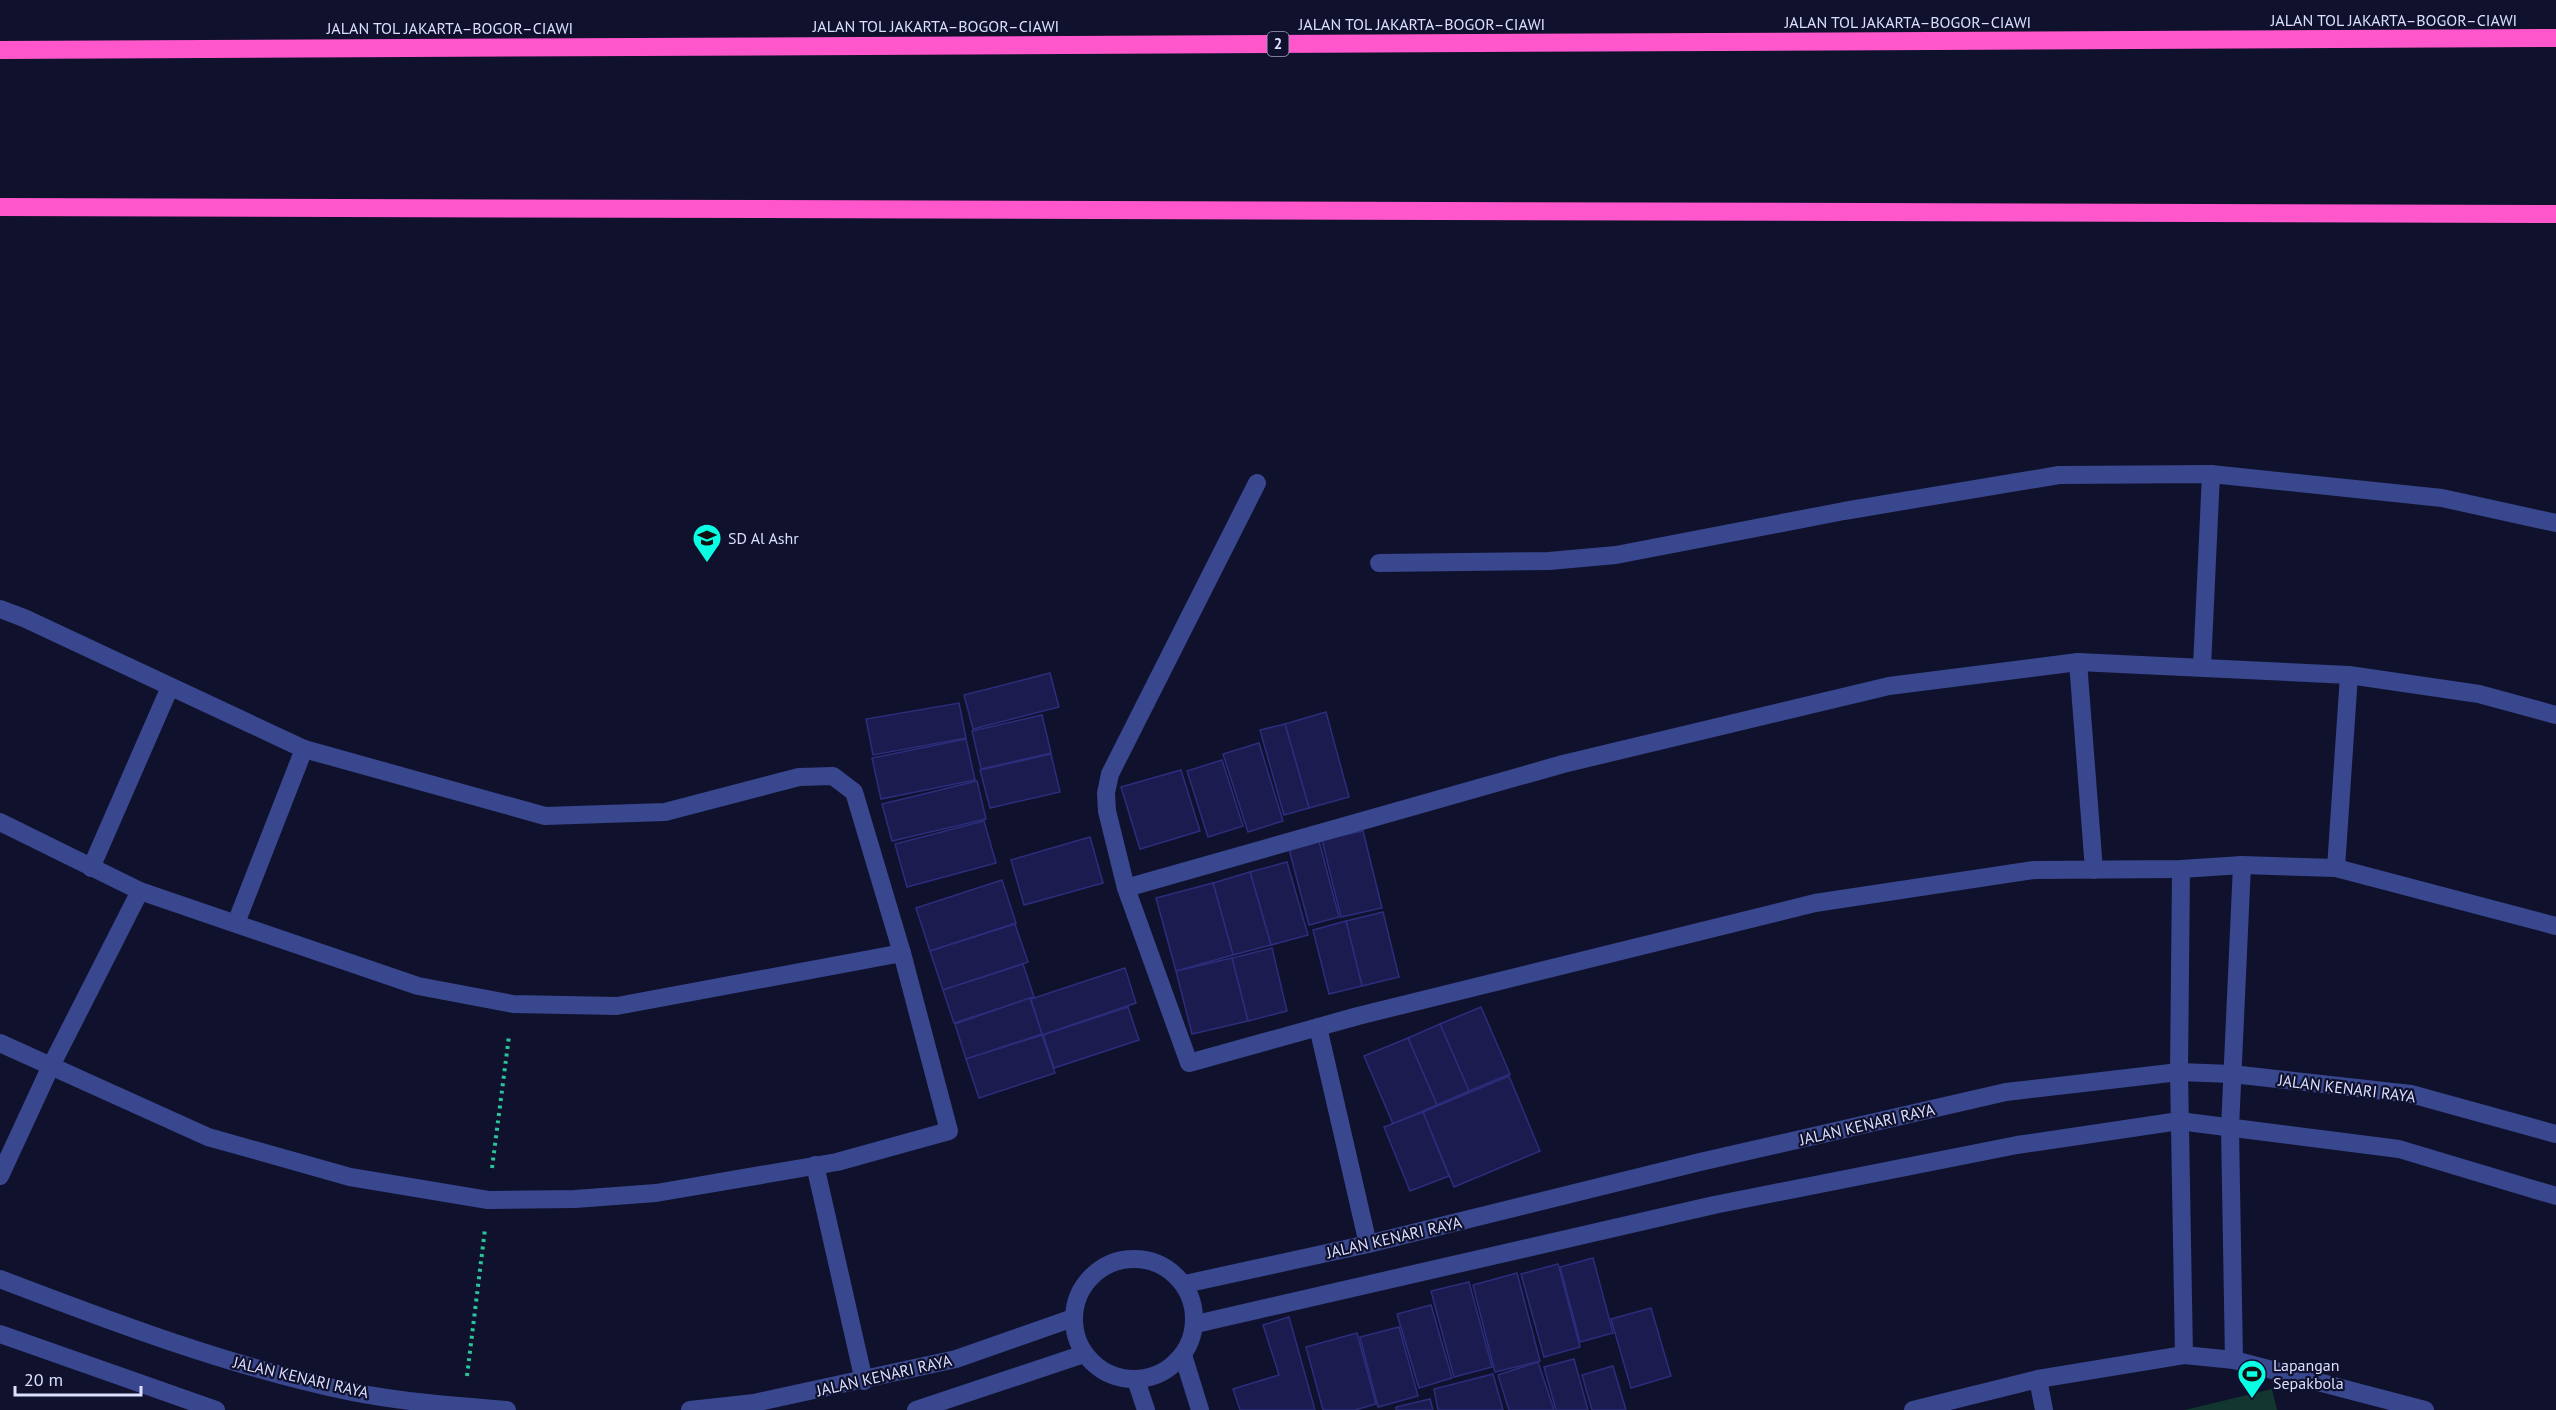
<svg xmlns="http://www.w3.org/2000/svg" width="2556" height="1410" font-family="'PT Sans',sans-serif">
  <rect width="100%" height="100%" fill="#10112d"/>
  <!-- green -->
  <path fill="#12372e" d="M2272 1389 2277 1410H2185Z"/>
  <!-- building -->
  <g fill="#1b1b4f" stroke="#2c2d7c" stroke-width="1.5">
    <path d="M1050 673 1059 707 973 729 964 695Z"/>
    <path d="M959 703 966 738 873 755 866 719Z"/>
    <path d="M1326 712 1349 797 1309 808 1285 724Z"/>
    <path d="M1042 715 1051 753 981 769 972 731Z"/>
    <path d="M1285 724 1309 808 1284 815 1260 730Z"/>
    <path d="M966 739 975 780 881 799 872 758Z"/>
    <path d="M1259 743 1283 821 1248 832 1223 754Z"/>
    <path d="M1051 754 1060 792 990 808 980 770Z"/>
    <path d="M1222 760 1243 826 1208 837 1187 771Z"/>
    <path d="M1181 770 1200 831 1140 849 1121 787Z"/>
    <path d="M977 781 986 819 892 841 882 804Z"/>
    <path d="M984 821 996 863 907 887 895 844Z"/>
    <path d="M1363 831 1382 908 1341 917 1322 840Z"/>
    <path d="M1090 837 1103 883 1024 905 1011 860Z"/>
    <path d="M1319 841 1339 917 1309 925 1289 849Z"/>
    <path d="M1287 862 1308 935 1271 945 1250 872Z"/>
    <path d="M1250 872 1271 945 1233 955 1213 883Z"/>
    <path d="M1002 880 1016 923 930 951 916 908Z"/>
    <path d="M1213 883 1233 955 1176 971 1156 898Z"/>
    <path d="M1383 912 1399 977 1362 986 1346 921Z"/>
    <path d="M1346 921 1362 986 1329 994 1313 930Z"/>
    <path d="M1015 924 1028 962 943 990 930 951Z"/>
    <path d="M1272 948 1287 1011 1248 1021 1232 958Z"/>
    <path d="M1232 958 1248 1021 1192 1034 1176 971Z"/>
    <path d="M1023 964 1034 997 954 1023 943 990Z"/>
    <path d="M1125 968 1136 1003 1042 1035 1031 999Z"/>
    <path d="M1030 998 1042 1034 966 1059 955 1024Z"/>
    <path d="M1128 1007 1139 1040 1054 1068 1043 1035Z"/>
    <path d="M1481 1007 1510 1074 1469 1091 1440 1024Z"/>
    <path d="M1440 1024 1469 1091 1437 1105 1408 1038Z"/>
    <path d="M1042 1035 1055 1073 979 1098 966 1059Z"/>
    <path d="M1408 1038 1437 1105 1393 1124 1364 1056Z"/>
    <path d="M1509 1076 1540 1151 1454 1187 1423 1112Z"/>
    <path d="M1423 1112 1449 1176 1410 1191 1384 1127Z"/>
    <path d="M1593 1258 1613 1333 1580 1342 1560 1267Z"/>
    <path d="M1558 1264 1580 1347 1544 1357 1521 1274Z"/>
    <path d="M1517 1273 1540 1361 1495 1372 1473 1285Z"/>
    <path d="M1469 1282 1492 1367 1454 1377 1431 1291Z"/>
    <path d="M1431 1305 1452 1378 1419 1388 1397 1314Z"/>
    <path d="M1651 1308 1671 1376 1631 1388 1611 1319Z"/>
    <path d="M1289 1317 1315 1410H1240L1233 1389 1279 1375 1263 1325Z"/>
    <path d="M1399 1327 1418 1396 1378 1407 1360 1337Z"/>
    <path d="M1357 1333 1376 1404 1355 1410H1323L1306 1347Z"/>
    <path d="M1574 1359 1588 1410H1556L1544 1367Z"/>
    <path d="M1538 1362 1554 1410H1509L1498 1375Z"/>
    <path d="M1613 1366 1626 1410H1592L1582 1375Z"/>
    <path d="M1493 1374 1503 1410H1438L1434 1389Z"/>
    <path d="M1430 1399 1433 1410H1396V1407Z"/>
  </g>
  <g fill="none" stroke-linecap="round" stroke-linejoin="round">
    <!-- path -->
    <g stroke="#2ac59b" stroke-width="4" stroke-dasharray="3 4.5" stroke-linecap="butt">
      <path d="M492 1168 509 1036"/>
      <path d="M467 1376 485 1229"/>
    </g>
    <!-- minor -->
    <g stroke="#38478e" stroke-width="18">
      <path d="M1257 483 1110 774 1106 793 1107 811 1126 888 1189 1063 1358 1016 1815 903 2034 870 2181 869 2242 865 2336 868 2556 926"/>
      <path d="M1379 563 1549 561 1616 555 1844 511 2059 475 2211 474 2442 498 2556 523"/>
      <path d="M0 609 24 618 304 749 545 816 665 812 799 777 833 776 854 792 902 953"/>
      <path d="M2078 662 2094 870"/>
      <path d="M2202 667 2211 474"/>
      <path d="M0 822 140 891 418 986 513 1004 617 1006 902 953 949 1131 837 1162 656 1193 575 1199 488 1200 350 1177 208 1137 0 1043"/>
      <path d="M91 868 170 687"/>
      <path d="M2336 868 2349 675"/>
      <path d="M2181 869 2179 1072 2184 1355"/>
      <path d="M1126 888 1563 764 1889 686 2078 662 2349 675 2479 694 2556 715"/>
      <path d="M236 923 304 749"/>
      <path d="M1318 1027 1368 1244"/>
      <path d="M815 1165 864 1381"/>
      <path d="M0 1176 50 1068 140 891"/>
      <circle cx="1134" cy="1319" r="60"/>
      <path d="M0 1279C115 1323 231 1367 352 1392 403 1402 456 1406 507 1410"/>
      <path d="M1185 1284 1368 1244 1700 1162 2006 1092 2179 1072 2232 1074 2411 1094 2556 1134"/>
      <path d="M1196 1324 1714 1205 2017 1145 2179 1121 2399 1149 2556 1196"/>
      <path d="M0 1334 216 1410"/>
      <path d="M1183 1355 1200 1410"/>
      <path d="M2234 1360 2230 1128 2242 865"/>
      <path d="M2038 1379 2044 1410"/>
      <path d="M1136 1380 1146 1410"/>
      <path d="M690 1410 754 1403 956 1359 1073 1318"/>
      <path d="M916 1410 1084 1354"/>
      <path d="M1913 1410 2038 1379 2184 1355 2234 1360 2425 1410"/>
    </g>
    <!-- highway -->
    <g stroke="#ff57cb" stroke-width="18">
      <path d="M0 50 2556 38"/>
      <path d="M0 207 2556 214"/>
    </g>
  </g>
  <!-- icons -->
  <defs>
    <g id="school-pin" transform="scale(1.5)"><path d="M0 17L-7.5 6A9.5 9.5 0 1 1 7.5 6Z" fill="#08ffe3" stroke="#10112d"/><path d="M0-5L7-2L0 1L-7-2ZM-4 1L0 2.5L4 1V4Q0 6-4 4Z" fill="#111"/></g>
    <g id="stadium-pin" transform="scale(1.5)"><path d="M0 17L-7.5 6A9.5 9.5 0 1 1 7.5 6Z" fill="#08ffe3" stroke="#10112d"/><path d="M0-5a6.5 5 0 1 0 0 10a6.5 5 0 1 0 0-10ZM-3.5-1.8h7v3.6h-7Z" fill="#111"/></g>
  </defs>
  <g fill-rule="evenodd">
    <use href="#school-pin" x="707" y="538"/>
    <use href="#stadium-pin" x="2252" y="1374"/>
  </g>
  <g text-anchor="middle" stroke-width="4.5" stroke-linejoin="round" paint-order="stroke">
    <!-- shield labels -->
    <rect fill="#10112d" stroke="#9fa1c0" stroke-width="1.5" x="1267.5" y="32" width="21" height="24" rx="4.5"/>
    <g font-size="15" font-weight="bold" fill="#dcdfff">
      <text x="1278" y="49">2</text>
    </g>
    <!-- street labels -->
    <g font-size="16" fill="#dcdfff" stroke="#10112d">
      <text x="2394" y="26">JALAN TOL JAKARTA–BOGOR–CIAWI</text>
      <text x="1908" y="28">JALAN TOL JAKARTA–BOGOR–CIAWI</text>
      <text x="1422" y="30">JALAN TOL JAKARTA–BOGOR–CIAWI</text>
      <text x="936" y="32">JALAN TOL JAKARTA–BOGOR–CIAWI</text>
      <text x="450" y="34">JALAN TOL JAKARTA–BOGOR–CIAWI</text>
      <text transform="translate(2347 1088) rotate(7)" y="6">JALAN KENARI RAYA</text>
      <text transform="translate(1867 1124) rotate(-13)" y="6">JALAN KENARI RAYA</text>
      <text transform="translate(1394 1237) rotate(-13)" y="6">JALAN KENARI RAYA</text>
      <text transform="translate(884 1375) rotate(-13)" y="6">JALAN KENARI RAYA</text>
      <text transform="translate(301 1377) rotate(13)" y="6">JALAN KENARI RAYA</text>
    </g>
    <!-- poi labels -->
    <g font-size="16" fill="#dcdfff" stroke="#10112d" text-anchor="start">
      <text x="728" y="544">SD Al Ashr</text>
      <text x="2273" y="1371">Lapangan<tspan x="2273" dy="18">Sepakbola</tspan></text>
    </g>
  </g>
  <!-- scale -->
  <path d="M15 1386v9h126v-9" fill="none" stroke="#dcdfff" stroke-width="3"/>
  <text x="24" y="1386" font-size="18" fill="#dcdfff" stroke="#10112d" stroke-width="4.5" paint-order="stroke">20 m</text>
</svg>
